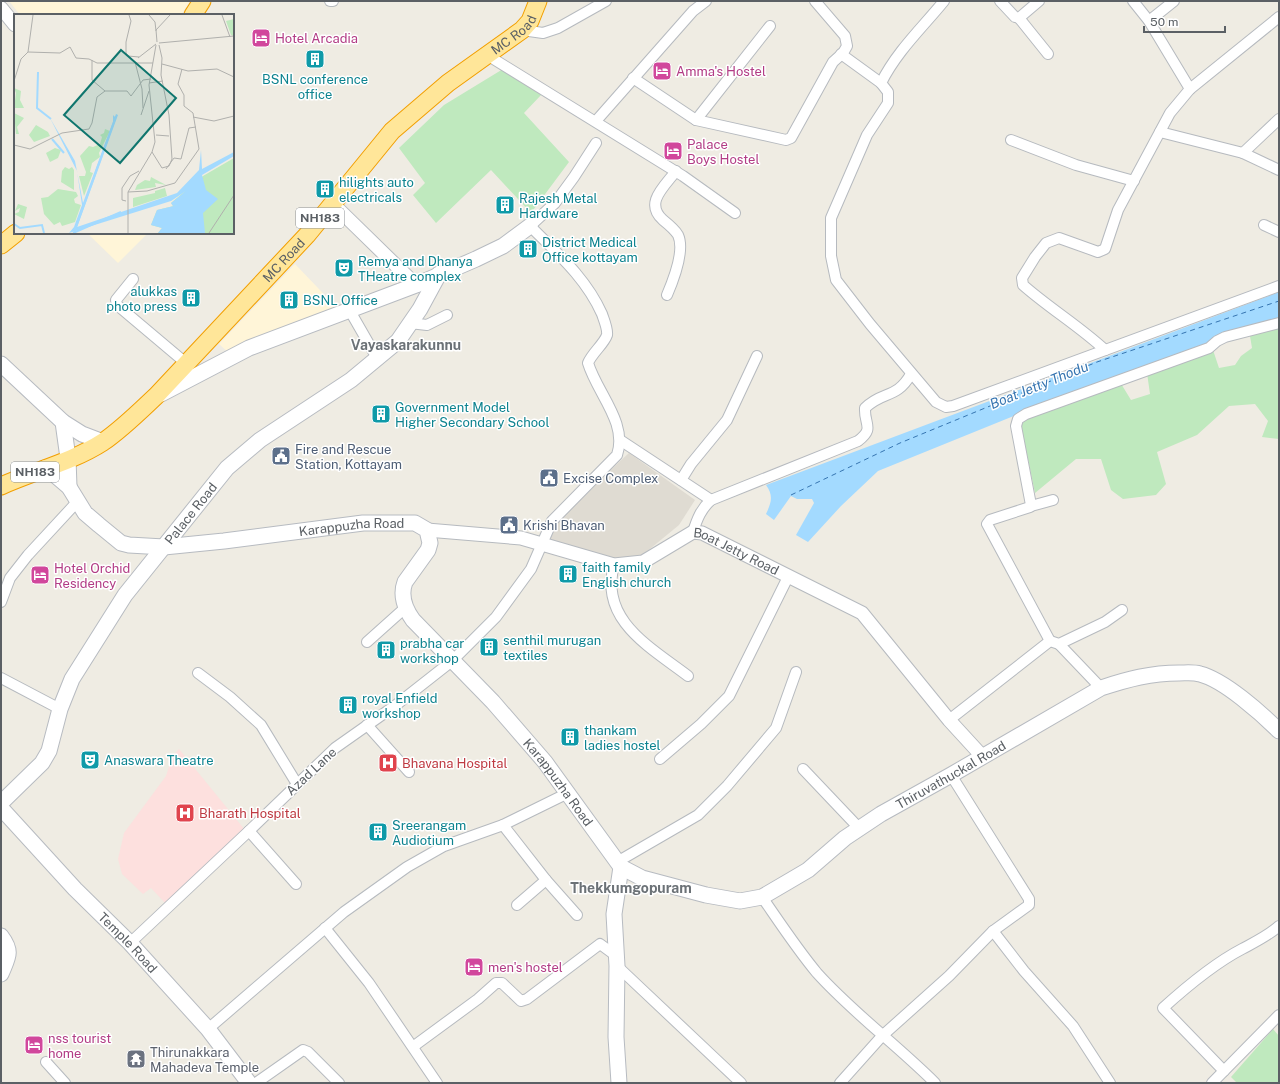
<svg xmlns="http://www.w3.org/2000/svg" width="1280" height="1084" font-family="'Public Sans',sans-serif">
  <rect width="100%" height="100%" fill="#efece3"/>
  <!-- commercial -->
  <g fill="#fff5d8">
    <path d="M9 1H190L181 15H20Z"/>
    <path d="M87 233H148L118 263Z"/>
    <path d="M295 264 340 311 230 354 219 344Z"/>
  </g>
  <!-- education -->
  <path fill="#dfdbd2" d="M629 453 695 500 679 525 640 557 619 560 546 540 554 522Z"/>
  <!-- medical -->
  <path fill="#fde0de" d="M179 749 245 830 166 904 151 888 143 894 122 874 118 859 124 833 166 776 172 757Z"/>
  <!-- green -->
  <g fill="#bfe9be">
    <path d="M503 69 542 94 524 113 569 162 531 213 491 170 436 223 413 195 425 183 399 148 444 105Z"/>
    <path d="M1279 326V439L1262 437 1268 421 1255 404 1229 406 1197 435 1157 452 1166 484 1156 495 1123 499 1111 490 1101 459H1076L1035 493 1020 421 1120 382 1131 400 1150 394 1147 373 1213 350 1219 368 1235 365 1241 356 1252 348 1250 336Z"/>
    <path d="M1273 1029 1279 1036V1083H1237L1231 1077Z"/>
  </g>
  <!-- water -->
  <path fill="#a3daff" d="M1279 292V317L1063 396 878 471 841 506 808 542 796 535 814 503 812 499H797L791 496 774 520 766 514C771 503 774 496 766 485Z"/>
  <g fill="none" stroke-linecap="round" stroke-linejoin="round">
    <!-- ferry -->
    <path stroke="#3675b1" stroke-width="1" stroke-dasharray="5 4" stroke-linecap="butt" d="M791 495 900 443 1097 362 1279 301"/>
    <!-- minor casing -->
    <g stroke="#b6babf" stroke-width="12">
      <g id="minor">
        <path d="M330 1H333"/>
        <path d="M944 1C922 28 897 51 881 83L888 92V103L867 135 831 218V256L836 280 870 324 936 402 946 407 953 406 1279 286"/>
        <path d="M1000 1 1015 17 1019 18 1039 1"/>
        <path d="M1133 1 1149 21 1190 89"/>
        <path d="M1019 18 1048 54"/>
        <path d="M1149 21 1174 1"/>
        <path d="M522 30 543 33 558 28 606 1"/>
        <path d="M841 54 881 83"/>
        <path d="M487 55 683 176 735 213"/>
        <path d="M633 78 696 120 786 140 791 138 833 62 843 53 847 46 845 36 815 1"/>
        <path d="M696 120 770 26"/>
        <path d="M596 121 693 11 706 1"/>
        <path d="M1160 132 1243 153 1279 119"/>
        <path d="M1011 140 1076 165 1134 181"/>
        <path d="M1243 153 1279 170"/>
        <path d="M1264 225 1279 232"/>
        <path d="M133 279 116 300 117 305 187 364"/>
        <path d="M667 295C673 281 685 250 678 235 675 230 668 224 663 220 644 203 664 187 676 171"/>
        <path d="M350 311 377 358"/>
        <path d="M410 323 427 325 447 315"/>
        <path d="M1105 350C1079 326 1049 308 1023 285L1022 278 1035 257 1046 243 1059 238 1098 252 1105 249 1118 210 1170 113 1190 89 1279 17"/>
        <path d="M620 440 711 500"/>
        <path d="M681 480 691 464 727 420 757 356"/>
        <path d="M1031 506 1053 500"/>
        <path d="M693 532C697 519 701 509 711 500L858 441C875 428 864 425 865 408 883 390 896 400 911 374"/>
        <path d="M614 565C599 620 650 647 688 676"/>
        <path d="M1 602 10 578 28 555 77 502"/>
        <path d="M1050 641 987 524 990 520 1030 507 1031 505 1016 426 1018 419 1026 414 1209 348 1217 341 1225 337 1279 323"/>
        <path d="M367 642 405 608"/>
        <path d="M1059 644 1101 688"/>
        <path d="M198 673 230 697 261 725 297 784"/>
        <path d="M1 678 60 709"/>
        <path d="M949 720 1050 641 1059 644 1105 622 1122 610"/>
        <path d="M367 725 409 772"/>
        <path d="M660 759 701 724 729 696 788 577"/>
        <path d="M803 769 859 828"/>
        <path d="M503 825 546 880 577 915"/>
        <path d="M249 831 296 884"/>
        <path d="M617 862 698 815 727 786 776 728 796 672"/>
        <path d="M762 897C780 923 797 949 817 973 853 1013 897 1045 935 1083"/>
        <path d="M517 905 546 880"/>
        <path d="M325 928 369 983 437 1083"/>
        <path d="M993 931 1024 971 1073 1026 1110 1083"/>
        <path d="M130 943 249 831 335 748 396 705 452 661 496 617 531 569 552 521 617 455C628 423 597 393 588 363 592 353 604 344 607 335 608 329 604 320 602 314 586 278 557 253 530 226L555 203 574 177 596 143"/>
        <path d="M617 966 741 1083"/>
        <path d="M208 1029 344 912 407 867 444 846 503 825 568 793"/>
        <path d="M414 1046 478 999 496 983H502L521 1001 527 999 600 944 615 955"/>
        <path d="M46 1062 65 1083"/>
        <path d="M1224 1071 1163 1008C1184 989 1217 962 1242 949 1255 942 1268 936 1279 926"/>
        <path d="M256 1083 303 1050 308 1052 339 1083"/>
        <path d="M840 1083 882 1036 949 976 993 931 1029 905V899L951 775"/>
        <path d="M1212 1083 1279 1015"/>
      </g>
    </g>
    <!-- tertiary casing -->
    <g stroke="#b6babf" stroke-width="15">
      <g id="tertiary">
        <path d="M1 8 15 25"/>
        <path d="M333 204 416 285"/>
        <path id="s1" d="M427 530 521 538 614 565 643 562 693 532 702 533 862 613 949 720 982 756"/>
      </g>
    </g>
    <!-- secondary casing -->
    <g stroke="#b7bbc1" stroke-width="17">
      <g id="secondary">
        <path d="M1 364 63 422 82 434 103 442"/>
        <path d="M161 394 249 348 416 285 476 259 503 246 530 226"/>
        <path d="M63 422 68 458 69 487"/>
        <path id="s2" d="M44 468 55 475 69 487 85 513 99 525 121 543 129 545 164 547 224 541 363 523H415L427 530 430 543 428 550 405 582C400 595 405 609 413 620L493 702 545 762 621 867 642 878 706 895 740 901 762 897 791 880 808 870 845 838 881 814 951 775 1101 688C1128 679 1151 673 1179 673 1186 673 1193 672 1200 674 1224 680 1261 713 1279 731"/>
        <path id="s3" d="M1 803 42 763 49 751 60 709 72 679 125 595 227 468 260 440 351 380 398 341 420 309 439 274"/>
        <path id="s4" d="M1 808 75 889 130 943 208 1029 249 1083"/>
        <path d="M1 936C13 952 8 957 1 974"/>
        <path d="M619 1083 616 1037 617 966 614 914 621 867"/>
      </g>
    </g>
    <!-- trunk casing -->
    <g stroke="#f29f00" stroke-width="19">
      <g id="trunk">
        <path d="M193 15 202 1"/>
        <path d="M1 245 16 233"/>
        <path id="s5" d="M1 486C34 471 72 462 103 442 122 429 139 412 156 396L307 235 392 131 448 83 522 30 530 21 538 1"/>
      </g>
    </g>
    <!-- minor -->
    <use href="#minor" stroke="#fff" stroke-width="10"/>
    <!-- tertiary -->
    <use href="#tertiary" stroke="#fff" stroke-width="13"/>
    <!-- secondary -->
    <use href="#secondary" stroke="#fff" stroke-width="15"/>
    <!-- trunk -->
    <use href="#trunk" stroke="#ffe699" stroke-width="17"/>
  </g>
  <!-- icons -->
  <defs>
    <g id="hotel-square" transform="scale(1)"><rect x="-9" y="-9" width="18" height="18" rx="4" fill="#d1479c" stroke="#fff"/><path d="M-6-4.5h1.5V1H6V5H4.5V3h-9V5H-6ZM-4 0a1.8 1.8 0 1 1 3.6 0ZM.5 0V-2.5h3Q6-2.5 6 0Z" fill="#fff"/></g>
    <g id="building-square" transform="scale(1)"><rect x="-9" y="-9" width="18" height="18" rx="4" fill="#0f9aa8" stroke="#fff"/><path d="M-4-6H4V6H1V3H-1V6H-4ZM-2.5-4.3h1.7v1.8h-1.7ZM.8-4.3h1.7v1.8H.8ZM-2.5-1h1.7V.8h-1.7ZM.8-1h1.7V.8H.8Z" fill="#fff"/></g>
    <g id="theatre-square" transform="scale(1)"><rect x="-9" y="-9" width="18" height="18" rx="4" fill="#0f9aa8" stroke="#fff"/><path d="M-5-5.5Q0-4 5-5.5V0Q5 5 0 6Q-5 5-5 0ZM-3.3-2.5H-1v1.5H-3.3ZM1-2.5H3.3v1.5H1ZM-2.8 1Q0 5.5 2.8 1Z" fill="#fff"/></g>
    <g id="civic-square" transform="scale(1)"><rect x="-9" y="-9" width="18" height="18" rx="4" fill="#5c6f8a" stroke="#fff"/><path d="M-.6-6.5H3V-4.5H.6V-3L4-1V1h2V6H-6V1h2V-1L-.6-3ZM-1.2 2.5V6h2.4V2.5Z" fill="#fff"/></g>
    <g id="hospital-square" transform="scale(1)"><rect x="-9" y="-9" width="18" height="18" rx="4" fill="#e0444e" stroke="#fff"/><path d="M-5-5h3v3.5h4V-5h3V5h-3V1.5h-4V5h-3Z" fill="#fff"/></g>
    <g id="temple-square" transform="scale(1)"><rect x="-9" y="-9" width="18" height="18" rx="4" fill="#6b7280" stroke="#fff"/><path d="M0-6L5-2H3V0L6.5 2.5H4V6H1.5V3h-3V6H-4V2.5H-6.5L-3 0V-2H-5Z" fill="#fff"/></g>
  </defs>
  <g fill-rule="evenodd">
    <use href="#hotel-square" x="261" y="38"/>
    <use href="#building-square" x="315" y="59"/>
    <use href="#hotel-square" x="662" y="71"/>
    <use href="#hotel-square" x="673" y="151"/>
    <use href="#building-square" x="325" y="189"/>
    <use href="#building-square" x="505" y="205"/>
    <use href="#building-square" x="528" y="249"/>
    <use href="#theatre-square" x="344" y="268"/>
    <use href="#building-square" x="191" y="298"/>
    <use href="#building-square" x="289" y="300"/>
    <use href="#building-square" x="381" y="414"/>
    <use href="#civic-square" x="281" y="456"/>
    <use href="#civic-square" x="549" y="478"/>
    <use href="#civic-square" x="509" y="525"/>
    <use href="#building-square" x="568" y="574"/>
    <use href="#hotel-square" x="40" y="575"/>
    <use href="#building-square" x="489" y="647"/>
    <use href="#building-square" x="386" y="650"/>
    <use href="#building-square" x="348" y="705"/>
    <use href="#building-square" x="570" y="737"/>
    <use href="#theatre-square" x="90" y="760"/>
    <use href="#hospital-square" x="388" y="763"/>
    <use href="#hospital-square" x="185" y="813"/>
    <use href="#building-square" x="378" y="832"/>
    <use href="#hotel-square" x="474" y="967"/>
    <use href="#hotel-square" x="34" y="1045"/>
    <use href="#temple-square" x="136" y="1059"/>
  </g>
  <g text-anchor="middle" stroke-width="3" stroke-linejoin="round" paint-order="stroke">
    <!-- shield labels -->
    <g fill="#fff" stroke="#8c9093" stroke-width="1">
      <rect x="296" y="208" width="48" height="20" rx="3"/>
      <rect x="11" y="462" width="48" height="20" rx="3"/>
    </g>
    <g font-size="12" font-weight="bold" fill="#5b6065">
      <text x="320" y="222">NH183</text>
      <text x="35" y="476">NH183</text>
    </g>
    <!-- street labels -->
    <g font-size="13" fill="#5b6065" stroke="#fff">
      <text dy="5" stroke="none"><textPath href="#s5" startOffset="692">MC Road</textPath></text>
      <text dy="5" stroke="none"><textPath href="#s5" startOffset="368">MC Road</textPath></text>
      <text dy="5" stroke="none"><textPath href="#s3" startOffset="351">Palace Road</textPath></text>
      <text dy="5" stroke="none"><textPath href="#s2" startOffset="341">Karappuzha Road</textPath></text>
      <text dy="5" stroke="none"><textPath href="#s1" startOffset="326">Boat Jetty Road</textPath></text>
      <text transform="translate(311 771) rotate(-43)" y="5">Azad Lane</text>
      <text dy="5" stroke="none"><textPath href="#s2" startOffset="1215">Thiruvathuckal Road</textPath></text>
      <text dy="5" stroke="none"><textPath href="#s2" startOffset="737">Karappuzha Road</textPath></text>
      <text dy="5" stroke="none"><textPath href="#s4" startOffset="185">Temple Road</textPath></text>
    </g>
    <!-- hotel labels -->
    <g font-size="13" fill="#b23c85" stroke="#fff" text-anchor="start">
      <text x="275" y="43">Hotel Arcadia</text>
      <text x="676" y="76">Amma's Hostel</text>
      <text x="687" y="149">Palace<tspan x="687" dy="15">Boys Hostel</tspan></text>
      <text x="54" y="573">Hotel Orchid<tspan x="54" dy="15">Residency</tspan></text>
      <text x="488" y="972">men's hostel</text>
      <text x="48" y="1043">nss tourist<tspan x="48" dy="15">home</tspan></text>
    </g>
    <!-- culture labels -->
    <g font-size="13" fill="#0d838f" stroke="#fff" text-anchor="start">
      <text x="315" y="84" text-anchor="middle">BSNL conference<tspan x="315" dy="15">office</tspan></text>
      <text x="339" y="187">hilights auto<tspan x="339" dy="15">electricals</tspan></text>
      <text x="519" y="203">Rajesh Metal<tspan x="519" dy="15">Hardware</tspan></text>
      <text x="542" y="247">District Medical<tspan x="542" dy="15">Office kottayam</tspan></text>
      <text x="358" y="266">Remya and Dhanya<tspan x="358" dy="15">THeatre complex</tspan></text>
      <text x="177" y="296" text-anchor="end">alukkas<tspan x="177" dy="15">photo press</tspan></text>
      <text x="303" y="305">BSNL Office</text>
      <text x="395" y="412">Government Model<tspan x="395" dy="15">Higher Secondary School</tspan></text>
      <text x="582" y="572">faith family<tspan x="582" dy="15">English church</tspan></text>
      <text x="503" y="645">senthil murugan<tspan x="503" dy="15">textiles</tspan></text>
      <text x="400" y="648">prabha car<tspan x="400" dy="15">workshop</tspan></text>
      <text x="362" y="703">royal Enfield<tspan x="362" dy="15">workshop</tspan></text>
      <text x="584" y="735">thankam<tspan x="584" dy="15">ladies hostel</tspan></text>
      <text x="104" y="765">Anaswara Theatre</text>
      <text x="392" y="830">Sreerangam<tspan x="392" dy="15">Audiotium</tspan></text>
    </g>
    <!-- service labels -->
    <g font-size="13" fill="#4e5e75" stroke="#fff" text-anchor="start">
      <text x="295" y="454">Fire and Rescue<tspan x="295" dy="15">Station, Kottayam</tspan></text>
      <text x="563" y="483">Excise Complex</text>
      <text x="523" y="530">Krishi Bhavan</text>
    </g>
    <!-- health labels -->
    <g font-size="13" fill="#be3a42" stroke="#fff" text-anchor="start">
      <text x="402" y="768">Bhavana Hospital</text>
      <text x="199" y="818">Bharath Hospital</text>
    </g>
    <!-- worship labels -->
    <g font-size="13" fill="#5b616d" stroke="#fff" text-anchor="start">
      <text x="150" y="1057">Thirunakkara<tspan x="150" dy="15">Mahadeva Temple</tspan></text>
    </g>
    <!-- neighbourhood labels -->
    <g font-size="14" font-weight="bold" fill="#6c7277" stroke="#fff">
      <text x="406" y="350">Vayaskarakunnu</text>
      <text x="631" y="893">Thekkumgopuram</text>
    </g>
    <!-- water labels -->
    <g font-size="14" font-style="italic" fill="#3675b1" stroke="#fff">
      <text transform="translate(1039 385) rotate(-22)" y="5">Boat Jetty Thodu</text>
    </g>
  </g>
  <!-- overview -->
  <g transform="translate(14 14)">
    <rect width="220" height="220" fill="#efece3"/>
    <path d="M220 5V22L217 21 212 7ZM0 74 7 77 6 86 10 94H0L2 79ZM0 99 10 104 3 113 5 120H2ZM22 111 34 118 36 122 20 128 15 121ZM91 115 96 117 85 139 86 143 78 149 76 158 79 159 70 182 65 162H71L72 158 66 142 75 132 79 133 86 130 88 123 86 121 90 119ZM41 134 47 136 44 144 36 148 32 139ZM220 144V219H144L148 214 137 211 143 196 164 191 159 192 157 189 189 162ZM51 153 55 155 58 153 60 156V176L47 168 48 157ZM137 163 152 171 141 169 142 173 121 176 123 171 131 166 136 167ZM151 174 153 182 119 193V184L141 179V177ZM44 175 62 178 64 182 60 185 61 189 67 191 61 208 48 212 46 208 40 211 30 200 27 184 34 183ZM4 190 13 193 10 205 0 200 5 198 6 194 1 197Z" fill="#bfe9be"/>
    <path d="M102 100 104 101 63 213 163 179 185 156 187 136 188 155 220 138V142L188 161 192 176 204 185 189 199 191 219H144L148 214 137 211 143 196 164 191 159 192 157 189 172 177 157 187 55 219 60 213 68 191 63 157 36 104 61 147 69 189 99 108V101L101 103Z" fill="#a3daff"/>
    <path fill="none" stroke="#a3daff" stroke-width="2" d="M24 58 23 94 37 105M38 125 50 139M0 210 6 214 28 211 30 219M59 219 107 198M60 219 102 102"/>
    <path fill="none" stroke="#b0b0ad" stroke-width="1" d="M115 1 117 7 112 28V39L114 42 125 43M135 1 141 8 142 17M208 1 216 23M143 28 142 16 156 1M145 29 220 22M14 38 46 39 56 33 62 44 75 45 83 49H139M14 38 19 1M124 44 142 30M78 46V66L91 77M121 48 128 75 129 94M148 50 174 57 203 55 220 63M0 67 7 45 14 38M135 69 149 67M91 77H113L117 82 129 66 137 65M127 101 135 77M179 103 200 107 220 102M142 121 155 122M0 131 16 135 48 119 75 115 78 109 83 83 91 77M138 138 148 154 155 152 158 145 155 101 147 61 148 44 145 31M152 155 160 144 167 145 175 114 182 113M114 178 133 177 161 169 185 135 179 99 170 92V81L164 70 168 55M112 187 108 186V174L116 162 125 157M114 219V178L138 138 141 128 135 71 142 31M195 219 220 181"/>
    <path fill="#0f766e" fill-opacity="0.15" stroke="#0f766e" stroke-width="2" d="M107 36 162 84 106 149 50 101Z"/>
    <rect width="220" height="220" fill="none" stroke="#5b6065" stroke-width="2"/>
  </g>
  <!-- border -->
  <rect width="1280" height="1084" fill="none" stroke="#5b6065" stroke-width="4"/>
  <!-- scale -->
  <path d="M1144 26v6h81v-6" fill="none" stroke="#5b6065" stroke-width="2"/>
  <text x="1150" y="26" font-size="12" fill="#5b6065" stroke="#ffffff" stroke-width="3" paint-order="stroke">50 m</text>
</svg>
